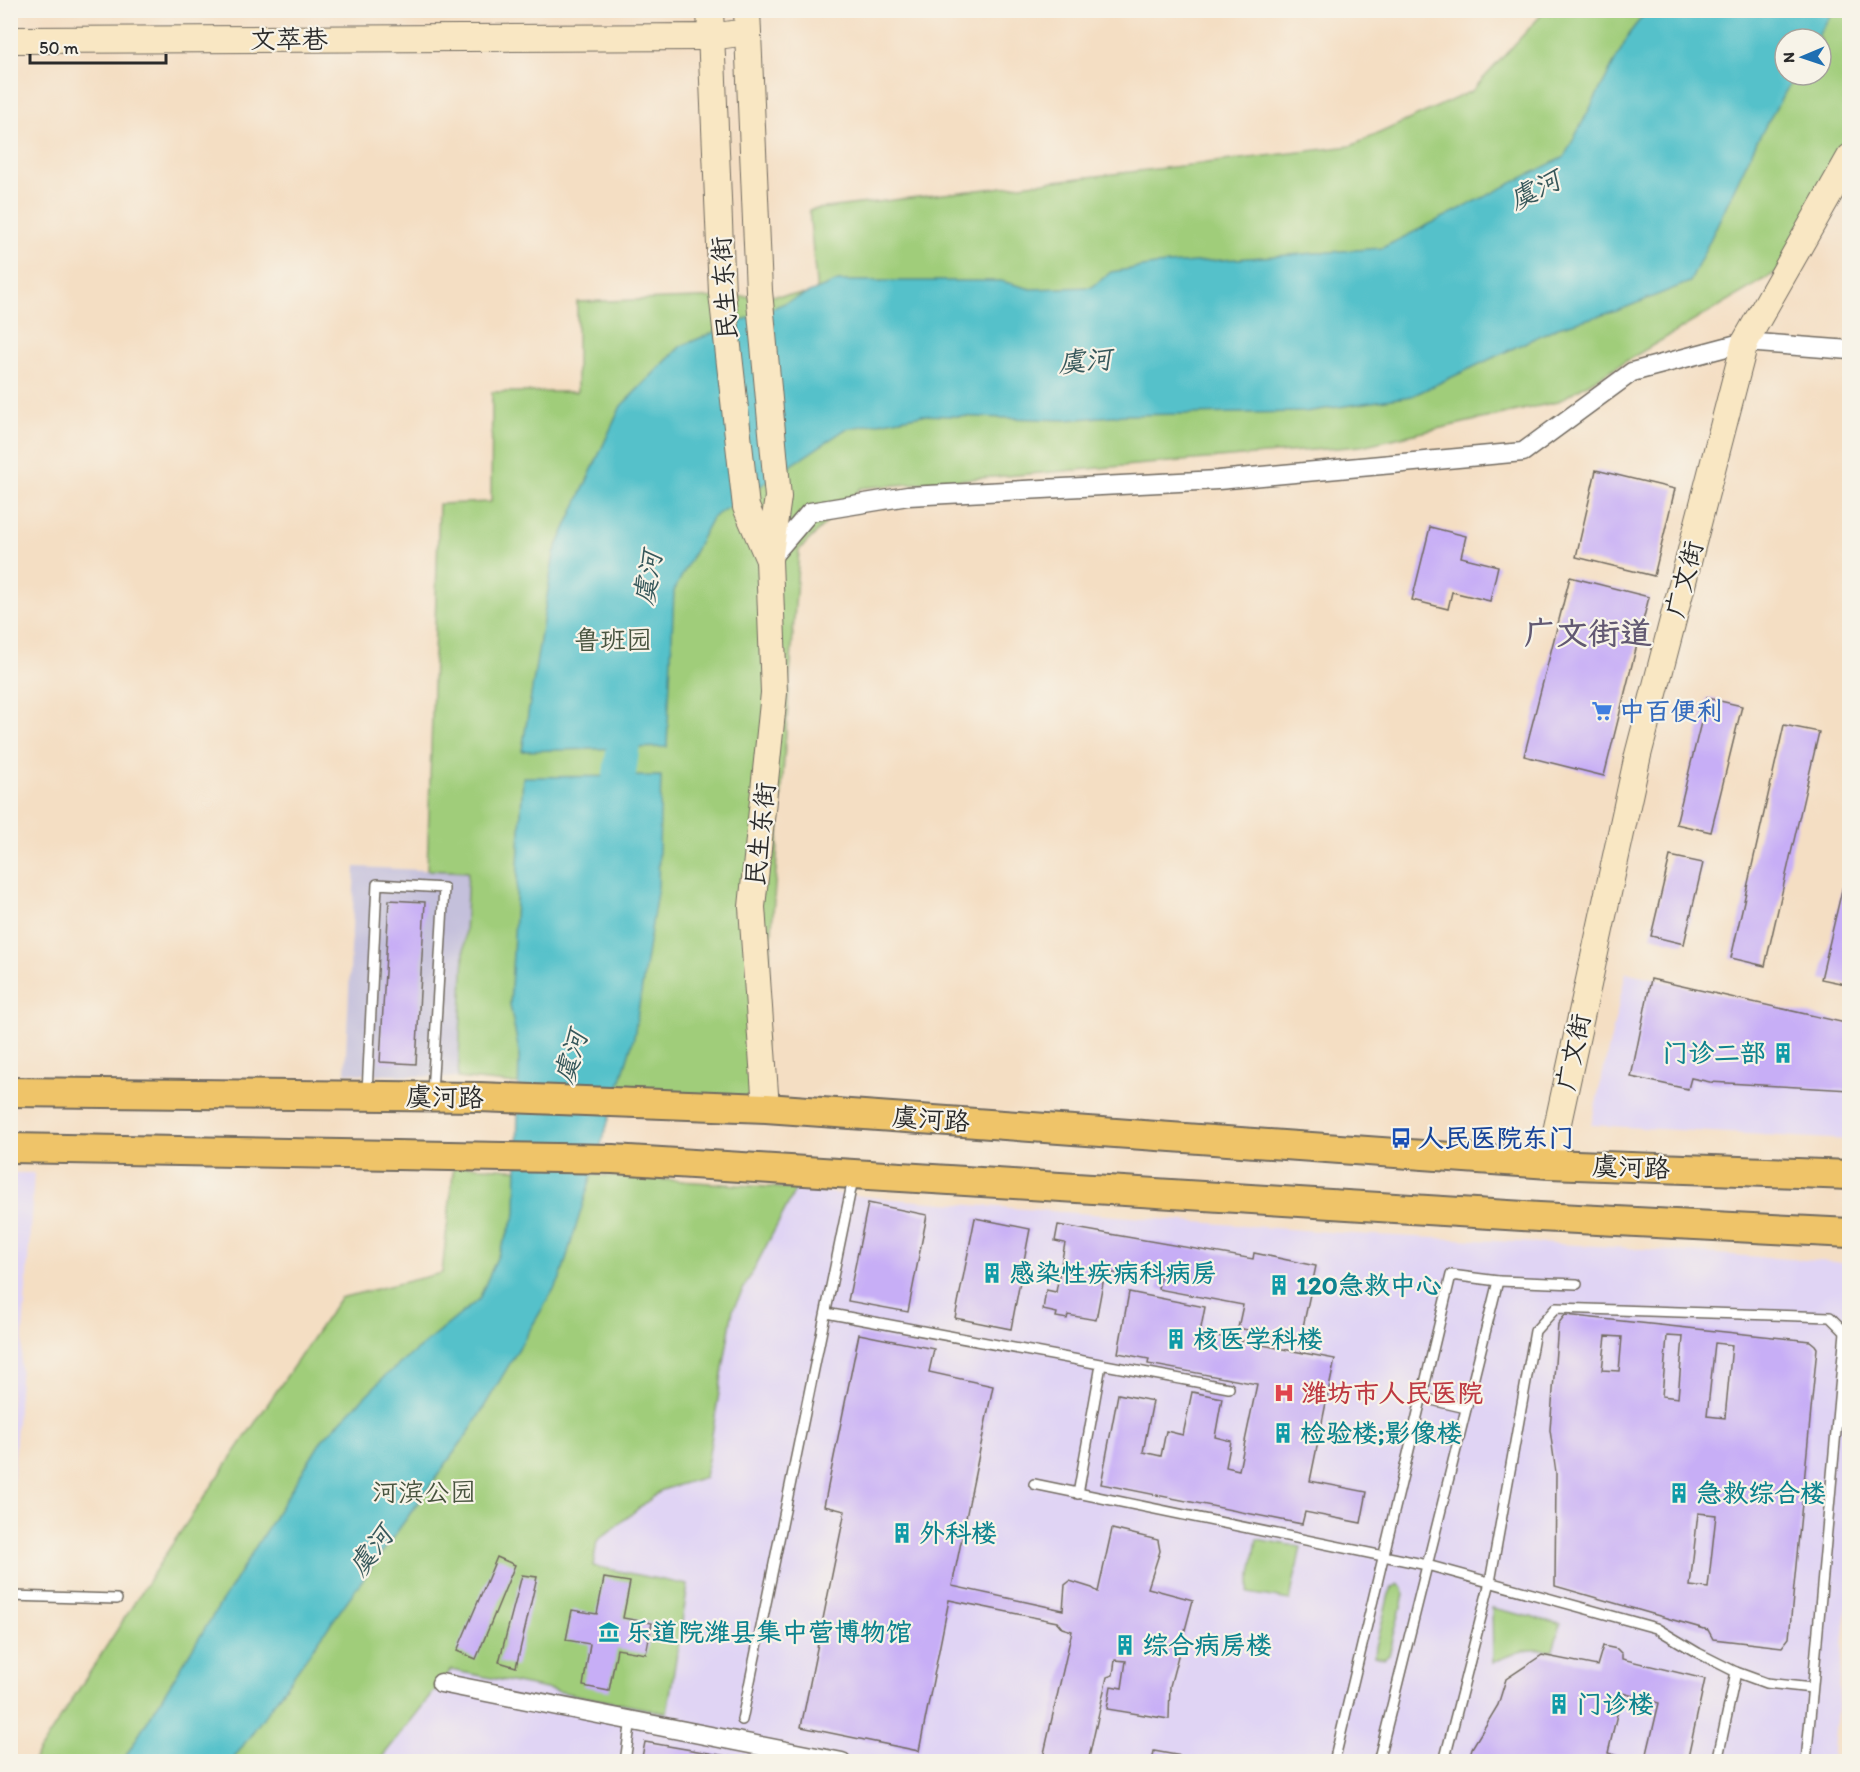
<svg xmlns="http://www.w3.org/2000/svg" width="1860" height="1772" font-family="Itim,'LXGW WenKai TC',sans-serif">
  <rect width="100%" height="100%" fill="#f7f3e8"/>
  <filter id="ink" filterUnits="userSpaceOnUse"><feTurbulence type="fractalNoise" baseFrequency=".0167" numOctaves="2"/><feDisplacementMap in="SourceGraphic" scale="12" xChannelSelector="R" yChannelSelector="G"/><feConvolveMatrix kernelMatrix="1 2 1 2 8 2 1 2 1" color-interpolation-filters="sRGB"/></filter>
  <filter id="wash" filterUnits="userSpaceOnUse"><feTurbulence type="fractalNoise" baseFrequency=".008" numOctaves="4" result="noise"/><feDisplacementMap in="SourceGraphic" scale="24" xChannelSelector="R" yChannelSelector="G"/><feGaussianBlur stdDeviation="1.35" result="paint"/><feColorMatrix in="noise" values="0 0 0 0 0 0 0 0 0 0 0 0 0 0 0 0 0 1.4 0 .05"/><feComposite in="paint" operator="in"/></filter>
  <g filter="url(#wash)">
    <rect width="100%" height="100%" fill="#f4dec3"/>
    <!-- built -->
    <g fill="#e0d4f4">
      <path d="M1626 972 1849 1024V1140L1591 1125Z"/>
      <path d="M11 1173H34L11 1512 10 1173Z"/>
      <path d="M796 1189 879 1198 1354 1234 1598 1246 1849 1263 1850 1576 1832 1761 379 1762 451 1670 667 1713 592 1566 597 1541 663 1490 705 1476 733 1309Z"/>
    </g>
    <!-- industrial -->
    <path fill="#c4c0db" d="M355 867 468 872 458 1078 345 1073Z"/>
    <!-- green -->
    <g fill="#a0cd7a" stroke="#667c52" stroke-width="1.5" fill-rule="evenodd">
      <path d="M1545 11H1849V142L1782 269 1557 402 1361 446 861 488 799 550 759 1109 458 1078 468 872 427 870 439 504 491 502 492 392H577V302L817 294 809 210 1351 146 1472 91ZM1785 39H1821V75H1785Z"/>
      <path d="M454 1165 796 1189 733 1309 705 1477 662 1490 597 1541 593 1566 688 1585 667 1713 451 1670 379 1761 32 1762 169 1549 340 1298 442 1273Z"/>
      <path d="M1257 1539 1301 1547 1290 1600 1248 1593Z"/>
      <path d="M1398 1584 1403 1588 1404 1595 1389 1655 1384 1659 1375 1656 1376 1647 1389 1594 1392 1588Z"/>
      <path d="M1492 1608 1561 1624 1553 1650C1529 1648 1515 1651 1493 1663Z"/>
    </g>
    <!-- water -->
    <g fill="#54c1ca" stroke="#40767a" stroke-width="1.5">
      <path d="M1647 11H1833L1816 39H1785V75H1795L1757 141 1690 282 1617 311 1558 327 1412 396 1305 412 1124 415 1066 420 922 415 846 429 712 518 674 591 667 747 522 751 554 553 621 406 681 346 838 281H1001L1031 289 1092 287 1111 272 1155 265 1382 248 1564 157 1631 31Z"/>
      <path d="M661 776 658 886 634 1037 560 1279 471 1429 232 1761 122 1762 322 1440 385 1376 479 1299 516 1214 519 1052 510 1005 523 777Z"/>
    </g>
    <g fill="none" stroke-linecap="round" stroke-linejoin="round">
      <!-- river -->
      <path stroke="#54c1ca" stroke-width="33" d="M613 822 629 703"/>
    </g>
    <g id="blocks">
      <!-- building -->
      <g fill="#c7aef6" fill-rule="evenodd">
        <path d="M1596 470 1675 489 1654 576 1576 557Z"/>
        <path d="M1430 527 1466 536 1461 557 1498 566 1490 601 1452 592 1448 609 1412 600Z"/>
        <path d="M1570 577 1649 597 1604 776 1524 756Z"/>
        <path d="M1707 698 1742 706 1711 832 1676 824Z"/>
        <path d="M1784 725 1819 732 1765 966 1731 958Z"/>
        <path d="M1670 856 1703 863 1684 944 1651 936Z"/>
        <path d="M1849 860H1850V985L1821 979Z"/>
        <path d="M389 900 425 902 416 1064 380 1062Z"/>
        <path d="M1651 979 1850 1024V1090L1710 1082 1691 1078 1688 1089 1631 1077Z"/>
        <path d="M868 1203 927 1215 908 1312 848 1301Z"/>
        <path d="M975 1218 1030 1229 1011 1329 955 1318Z"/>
        <path d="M1058 1225 1253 1259 1254 1253 1316 1266 1300 1341 1238 1328 1243 1305 1158 1289 1161 1272 1124 1265 1123 1274 1105 1272 1096 1320 1068 1315 1067 1319 1056 1317 1057 1313 1043 1310 1046 1290 1056 1292 1065 1243 1055 1241Z"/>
        <path d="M1129 1292 1205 1307 1200 1333 1335 1359 1310 1481 1367 1492 1361 1523 1305 1512 1302 1524 1101 1484 1118 1394 1153 1401 1143 1452 1161 1456 1166 1431 1183 1435 1192 1392 1222 1398 1215 1437 1231 1441 1226 1467 1239 1470 1257 1384 1148 1364 1149 1359 1118 1353Z"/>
        <path d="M1565 1315 1810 1341 1815 1345 1817 1348 1789 1638 1782 1647 1713 1639 1708 1630 1555 1586 1556 1473 1550 1430 1558 1324ZM1606 1336 1622 1337 1619 1371 1602 1370ZM1667 1336 1683 1337 1678 1398 1662 1396ZM1715 1343 1732 1345 1725 1418 1707 1416ZM1698 1513 1716 1515 1708 1588 1690 1586Z"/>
        <path d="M859 1334 934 1349 929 1372 993 1386 952 1586 1063 1610 1065 1585 1070 1581 1092 1588 1098 1592 1112 1529 1158 1540 1160 1551 1148 1588 1193 1600 1170 1686 1169 1719 1107 1709 1111 1686 1122 1688 1126 1661 1115 1660 1113 1675 1107 1677 1088 1762H1042L1072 1631 1062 1628 1057 1622 949 1600 919 1751 801 1727 845 1511 824 1506Z"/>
        <path d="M497 1557 515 1565 476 1659 457 1651Z"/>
        <path d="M522 1575 537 1577 516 1667 499 1662Z"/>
        <path d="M604 1578 630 1582 623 1618 652 1623 646 1654 617 1649 609 1691 583 1686 590 1644 566 1640 572 1610 597 1614Z"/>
        <path d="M1603 1646 1617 1649 1622 1654V1659L1705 1679 1687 1762H1645L1659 1703 1622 1693 1608 1753 1638 1762H1468L1472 1748 1498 1705 1506 1679 1542 1655 1597 1666Z"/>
        <path d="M645 1742 749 1760V1762H641Z"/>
        <path d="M1154 1751 1204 1760 1203 1762H1152Z"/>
      </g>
    </g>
  </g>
  <g filter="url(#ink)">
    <use href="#blocks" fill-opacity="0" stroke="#716a60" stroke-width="1.5"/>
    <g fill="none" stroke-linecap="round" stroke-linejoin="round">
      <!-- lane casing -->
      <g stroke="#716a60" stroke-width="12">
        <g id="lane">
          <path d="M367 1093 377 884 444 888 432 1093"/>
          <path d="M1498 1281 1577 1284"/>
          <path d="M826 1313 1229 1388"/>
          <path d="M1423 1398 1466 1408"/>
          <path d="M1034 1484 1427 1565 1656 1628 1698 1653 1736 1672 1766 1683 1812 1688"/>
          <path d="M1078 1494 1101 1365"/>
          <path d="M10 1596 117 1599"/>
          <path d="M742 1720 853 1179"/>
          <path d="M625 1762 631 1719"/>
          <path d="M1334 1762 1451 1275 1498 1281 1378 1762"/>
          <path d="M1444 1762 1490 1582 1535 1331 1556 1308 1830 1317 1845 1332 1806 1762"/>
          <path d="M1717 1762 1736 1672"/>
        </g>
      </g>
      <!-- street casing -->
      <g stroke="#716a60" stroke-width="21">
        <g id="street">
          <path d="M769 560 810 512 908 496 1218 480 1523 452 1632 372 1745 342 1850 350"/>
          <path d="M441 1683 842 1762"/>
        </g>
      </g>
      <!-- secondary casing -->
      <g stroke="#716a60" stroke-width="28">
        <g id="secondary">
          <path d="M710 10 722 293 746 507 769 560"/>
          <path d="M747 10 759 291 778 497 769 560 774 693 752 907 766 1108"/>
          <path d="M10 40 710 37 747 32"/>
          <path d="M1549 1164 1638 755 1745 342 1850 157"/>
        </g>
      </g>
      <!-- primary casing -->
      <g stroke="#716a60" stroke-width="32">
        <g id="primary">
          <path d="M10 1092 479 1097 766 1108 1549 1164 1850 1175"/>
          <path d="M10 1148 613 1159 1539 1217 1850 1233"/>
        </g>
      </g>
      <!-- lane -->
      <use href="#lane" stroke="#fff" stroke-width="9"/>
      <!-- street -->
      <use href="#street" stroke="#fff" stroke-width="18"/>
      <!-- secondary -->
      <use href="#secondary" stroke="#f9e7c3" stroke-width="26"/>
      <!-- primary -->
      <use href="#primary" stroke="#efc469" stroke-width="28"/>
    </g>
  </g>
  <!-- icons -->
  <defs>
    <g id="supermarket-bare" transform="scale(1.62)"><path d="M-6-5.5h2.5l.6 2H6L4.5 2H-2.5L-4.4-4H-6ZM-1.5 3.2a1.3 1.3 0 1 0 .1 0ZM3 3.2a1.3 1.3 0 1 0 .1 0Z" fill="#3f7fe0" stroke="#f7f3e8" stroke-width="2.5" paint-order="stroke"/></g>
    <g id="building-bare" transform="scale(1.62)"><path d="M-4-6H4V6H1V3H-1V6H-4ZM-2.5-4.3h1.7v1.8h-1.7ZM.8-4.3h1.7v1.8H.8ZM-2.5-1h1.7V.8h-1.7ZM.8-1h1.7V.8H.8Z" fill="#0f9aa8" stroke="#f7f3e8" stroke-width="2.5" paint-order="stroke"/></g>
    <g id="bus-bare" transform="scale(1.62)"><path d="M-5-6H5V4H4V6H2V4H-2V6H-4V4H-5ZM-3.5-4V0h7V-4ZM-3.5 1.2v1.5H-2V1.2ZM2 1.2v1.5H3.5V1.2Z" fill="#1a4fb4" stroke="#f7f3e8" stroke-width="2.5" paint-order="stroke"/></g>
    <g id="hospital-bare" transform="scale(1.62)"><path d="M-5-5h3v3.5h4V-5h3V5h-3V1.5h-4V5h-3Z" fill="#e0444e" stroke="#f7f3e8" stroke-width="2.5" paint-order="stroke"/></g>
    <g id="museum-bare" transform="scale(1.62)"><path d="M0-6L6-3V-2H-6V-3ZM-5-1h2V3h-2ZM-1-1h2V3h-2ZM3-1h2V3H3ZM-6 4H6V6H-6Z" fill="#0f9aa8" stroke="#f7f3e8" stroke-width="2.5" paint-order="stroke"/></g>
  </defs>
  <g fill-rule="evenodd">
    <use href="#supermarket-bare" x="1602" y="711"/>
    <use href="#building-bare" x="1783" y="1053"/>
    <use href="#bus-bare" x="1401" y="1138"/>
    <use href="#building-bare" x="992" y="1273"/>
    <use href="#building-bare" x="1279" y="1285"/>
    <use href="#building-bare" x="1176" y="1339"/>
    <use href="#hospital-bare" x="1284" y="1393"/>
    <use href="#building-bare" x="1283" y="1433"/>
    <use href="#building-bare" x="1679" y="1493"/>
    <use href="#building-bare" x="902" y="1533"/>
    <use href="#museum-bare" x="609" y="1632"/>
    <use href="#building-bare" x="1125" y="1645"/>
    <use href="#building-bare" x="1559" y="1704"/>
  </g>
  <g text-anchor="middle" stroke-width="4.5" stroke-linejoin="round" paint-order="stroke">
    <!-- street labels -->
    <g font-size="26" fill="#2b2b2b" stroke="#f7f3e8">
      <text x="289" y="48">文萃巷</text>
      <text transform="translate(724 288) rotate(-94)" y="9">民生东街</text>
      <text transform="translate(1684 579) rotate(-75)" y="9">广文街</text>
      <text transform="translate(760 834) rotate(-84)" y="9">民生东街</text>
      <text transform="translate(1573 1052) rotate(-78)" y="9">广文街</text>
      <text transform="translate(445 1097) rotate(1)" y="9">虞河路</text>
      <text transform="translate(931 1119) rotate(4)" y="9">虞河路</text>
      <text transform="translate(1631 1167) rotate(2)" y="9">虞河路</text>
    </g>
    <!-- park labels -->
    <g font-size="26" fill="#48543f" stroke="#f7f3e8">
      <text x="613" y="649">鲁班园</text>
      <text x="424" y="1501">河滨公园</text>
    </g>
    <!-- shop labels -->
    <g font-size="26" font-weight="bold" fill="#366cbe" stroke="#f7f3e8" text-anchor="start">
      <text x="1619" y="720">中百便利</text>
    </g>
    <!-- culture labels -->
    <g font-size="26" font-weight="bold" fill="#0d838f" stroke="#f7f3e8" text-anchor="start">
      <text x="1766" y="1062" text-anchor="end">门诊二部</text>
      <text x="1009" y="1282">感染性疾病科病房</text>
      <text x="1296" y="1294">120急救中心</text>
      <text x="1193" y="1348">核医学科楼</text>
      <text x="1300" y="1442">检验楼;影像楼</text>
      <text x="1696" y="1502">急救综合楼</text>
      <text x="919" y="1542">外科楼</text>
      <text x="626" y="1641">乐道院潍县集中营博物馆</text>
      <text x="1142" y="1654">综合病房楼</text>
      <text x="1576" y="1713">门诊楼</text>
    </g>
    <!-- transit labels -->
    <g font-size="26" font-weight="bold" fill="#164399" stroke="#f7f3e8" text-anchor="start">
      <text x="1418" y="1147">人民医院东门</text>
    </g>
    <!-- health labels -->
    <g font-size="26" font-weight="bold" fill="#be3a42" stroke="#f7f3e8" text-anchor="start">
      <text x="1301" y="1402">潍坊市人民医院</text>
    </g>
    <!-- water labels -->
    <g font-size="27" font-style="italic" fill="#37585b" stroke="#f7f3e8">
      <text transform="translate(1535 190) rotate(-27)" y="9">虞河</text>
      <text transform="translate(1085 361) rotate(-5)" y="9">虞河</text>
      <text transform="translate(648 578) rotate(-80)" y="9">虞河</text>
      <text transform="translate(571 1057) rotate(-73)" y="9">虞河</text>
      <text transform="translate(371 1551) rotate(-53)" y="9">虞河</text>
    </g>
    <!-- district labels -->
    <g font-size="32" font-weight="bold" fill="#625972" stroke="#f7f3e8">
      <text x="1588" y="644">广文街道</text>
    </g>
  </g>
  <!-- margin -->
  <rect width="1860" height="1772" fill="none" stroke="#f7f3e8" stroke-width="36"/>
  <!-- north arrow -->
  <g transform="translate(1803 57) rotate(268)"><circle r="28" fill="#f7f3e8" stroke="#a5a39c" stroke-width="1.5"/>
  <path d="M0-4.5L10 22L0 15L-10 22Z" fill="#1f6fb2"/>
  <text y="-9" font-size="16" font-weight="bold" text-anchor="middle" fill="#2b2b2b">N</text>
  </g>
  <!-- scale -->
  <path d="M30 54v9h136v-9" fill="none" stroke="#2b2b2b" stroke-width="3"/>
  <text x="39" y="54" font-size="18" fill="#2b2b2b" stroke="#f7f3e8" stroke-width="4.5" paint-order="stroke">50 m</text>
</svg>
